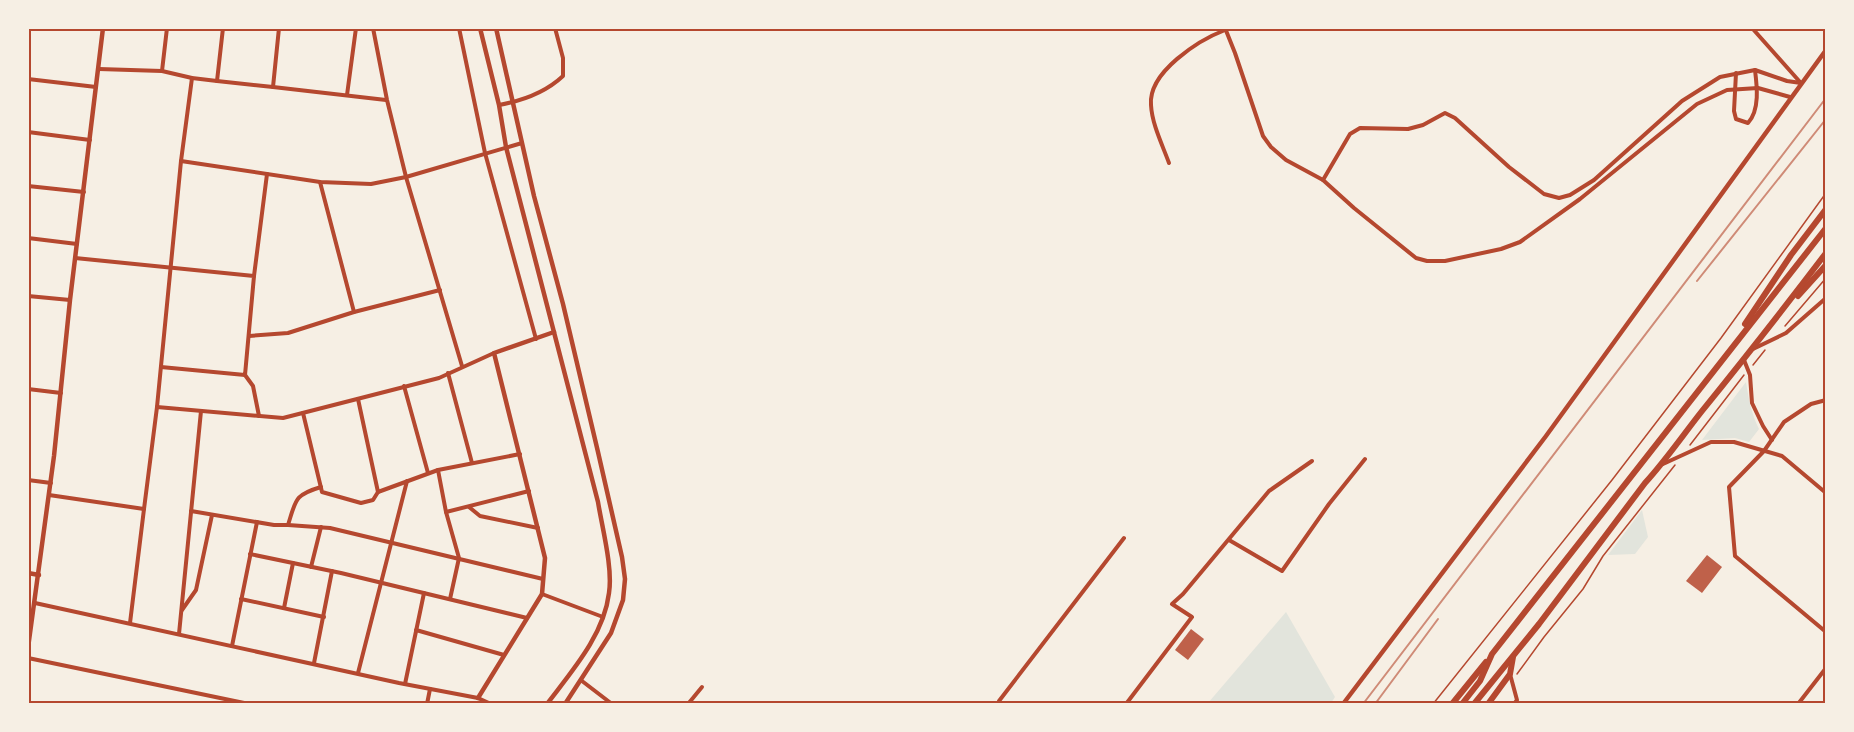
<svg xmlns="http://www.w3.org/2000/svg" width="1854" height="732" font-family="Helvetica,sans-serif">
  <rect width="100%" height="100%" fill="#f6efe4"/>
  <!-- green -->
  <g fill="#e2e4dc">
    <path d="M1746 382C1749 400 1751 413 1759 429L1749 442 1735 438 1702 440Z"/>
    <path d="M1642 510 1648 537 1635 554 1608 555Z"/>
    <path d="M1286 612 1335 697 1331 703H1208Z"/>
  </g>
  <!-- building -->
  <g fill="#bf614a">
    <path d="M1707 555 1722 567 1702 593 1686 581Z"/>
    <path d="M1191 629 1204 639 1188 660 1175 650Z"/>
  </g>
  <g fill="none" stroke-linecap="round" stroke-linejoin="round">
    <!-- path -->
    <g stroke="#b5482f" stroke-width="1.5">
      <path d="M1785 326 1826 278"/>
      <path d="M1753 365 1765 350"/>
      <path d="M1690 445 1744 375"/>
      <path d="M1517 674 1544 637 1583 589 1603 556 1675 465"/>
      <path d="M1433 704 1612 480 1721 338 1826 193"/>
    </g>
    <!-- minor -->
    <g stroke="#b5482f" stroke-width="4">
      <path d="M223 28 217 81 273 87"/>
      <path d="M279 28 273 87 386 100"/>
      <path d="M373 28 387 100 406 177 462 366"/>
      <path d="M459 28 485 153 536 339"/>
      <path d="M1225 28 1235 53 1263 136 1271 147 1286 160 1323 180 1354 208 1416 258 1427 261H1445L1501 249 1520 242 1580 199 1697 104 1727 90 1758 88 1790 97"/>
      <path d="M1752 28 1800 82"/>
      <path d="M99 69 162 71 192 78 217 81"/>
      <path d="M162 71 167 28"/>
      <path d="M1736 73 1734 111 1736 119 1748 123C1760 110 1757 86 1755 70"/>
      <path d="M28 79 96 87"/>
      <path d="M347 95 356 28"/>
      <path d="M499 105C521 101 546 92 563 76V58L555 28"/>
      <path d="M28 132 90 140"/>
      <path d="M181 161 320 182 371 184 406 177 522 143"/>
      <path d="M1169 163C1162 144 1152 124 1151 105 1148 72 1199 40 1225 30"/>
      <path d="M1323 180 1350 134 1360 128 1408 129 1423 125 1445 113 1455 118 1509 167 1544 194 1559 198 1570 195 1594 180 1682 101 1720 77 1755 70 1787 81 1801 83"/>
      <path d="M320 182 354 312"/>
      <path d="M28 186 84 192"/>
      <path d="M28 238 77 244"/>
      <path d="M75 258 254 276 245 375 161 367"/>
      <path d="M254 276 267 174"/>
      <path d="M28 296 70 300"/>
      <path d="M249 336 288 333 354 312 440 290"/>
      <path d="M1753 349 1786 333 1826 298"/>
      <path d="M1744 360 1750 375 1752 403 1763 426 1772 440"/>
      <path d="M448 373 472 463"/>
      <path d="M245 375 253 386 259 416"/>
      <path d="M404 386 428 473"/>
      <path d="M28 389 61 393"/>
      <path d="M358 399 378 492 438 470 520 454"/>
      <path d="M1826 400 1811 404 1784 422 1764 451 1729 487 1735 556 1826 632"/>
      <path d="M157 407 181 161 192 78"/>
      <path d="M303 413 322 492 361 503 373 500 378 492"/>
      <path d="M1663 464 1711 442H1734L1782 456 1826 493"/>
      <path d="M438 470 446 512 459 558 450 599"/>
      <path d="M28 480 51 483"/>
      <path d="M49 495 144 509 157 407 283 418 439 378 494 353"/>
      <path d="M469 507 480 516 538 528"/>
      <path d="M191 511 274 525H288C296 500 294 495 321 487"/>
      <path d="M446 512 529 491"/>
      <path d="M288 525 330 528 543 579"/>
      <path d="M1229 540 1282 571 1329 504 1365 459"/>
      <path d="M250 554 341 573 527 618"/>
      <path d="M311 567 321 527"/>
      <path d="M542 594 603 617"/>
      <path d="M241 599 324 617"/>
      <path d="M35 603 399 683 478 698 491 704"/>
      <path d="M284 608 293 563"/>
      <path d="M182 610 196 590 212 515"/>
      <path d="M130 623 144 509"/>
      <path d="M416 630 504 655"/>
      <path d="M179 634 201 411"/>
      <path d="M232 646 257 522"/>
      <path d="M28 658 249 704"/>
      <path d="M314 663 332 571"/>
      <path d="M358 673 407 481"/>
      <path d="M1510 674 1517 700 1514 704"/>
      <path d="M582 681 612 704"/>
      <path d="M405 684 424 593"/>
      <path d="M427 704 430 689"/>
      <path d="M688 704 702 687"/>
      <path d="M1002 704 999 701 1124 538"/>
      <path d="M1126 704 1192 617 1172 604 1183 594 1269 491 1312 461"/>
      <path d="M1798 704 1826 668"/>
    </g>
    <!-- tertiary -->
    <g stroke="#b5482f" stroke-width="4.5">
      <path d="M480 28 499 105 506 147 598 502C602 527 613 568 609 593 604 635 572 671 547 704"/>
      <path d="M496 28 534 196 563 304 598 452 622 557 625 579 623 600 611 633 565 704"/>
      <path d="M28 573 39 575"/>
      <path d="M28 648 54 456 70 300 103 28"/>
      <path d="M478 698 542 594 545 558 494 353 554 332"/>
      <path d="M1343 704 1546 436 1826 50"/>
    </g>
    <!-- trunk -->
    <g stroke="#b5482f" stroke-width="6">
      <path d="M1798 296 1826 265"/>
      <path d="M1745 324 1791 255 1826 209"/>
      <path d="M1452 704 1486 662"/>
      <path d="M1462 704 1480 681 1492 654 1826 228"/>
      <path d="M1474 704 1539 624 1645 483C1666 460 1683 435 1702 411 1744 359 1785 307 1826 253"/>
      <path d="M1488 704 1510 674 1513 657"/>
    </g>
    <!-- rail -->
    <g stroke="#cf8b77" stroke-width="2">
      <path d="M1697 281 1826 119"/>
      <path d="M1363 704 1826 98"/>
      <path d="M1375 704 1438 619"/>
    </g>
  </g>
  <!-- border -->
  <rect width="1854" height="732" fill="none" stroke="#f6efe4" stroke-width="60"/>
  <rect x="30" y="30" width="1794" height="672" fill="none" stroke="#b5482f" stroke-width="2"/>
</svg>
